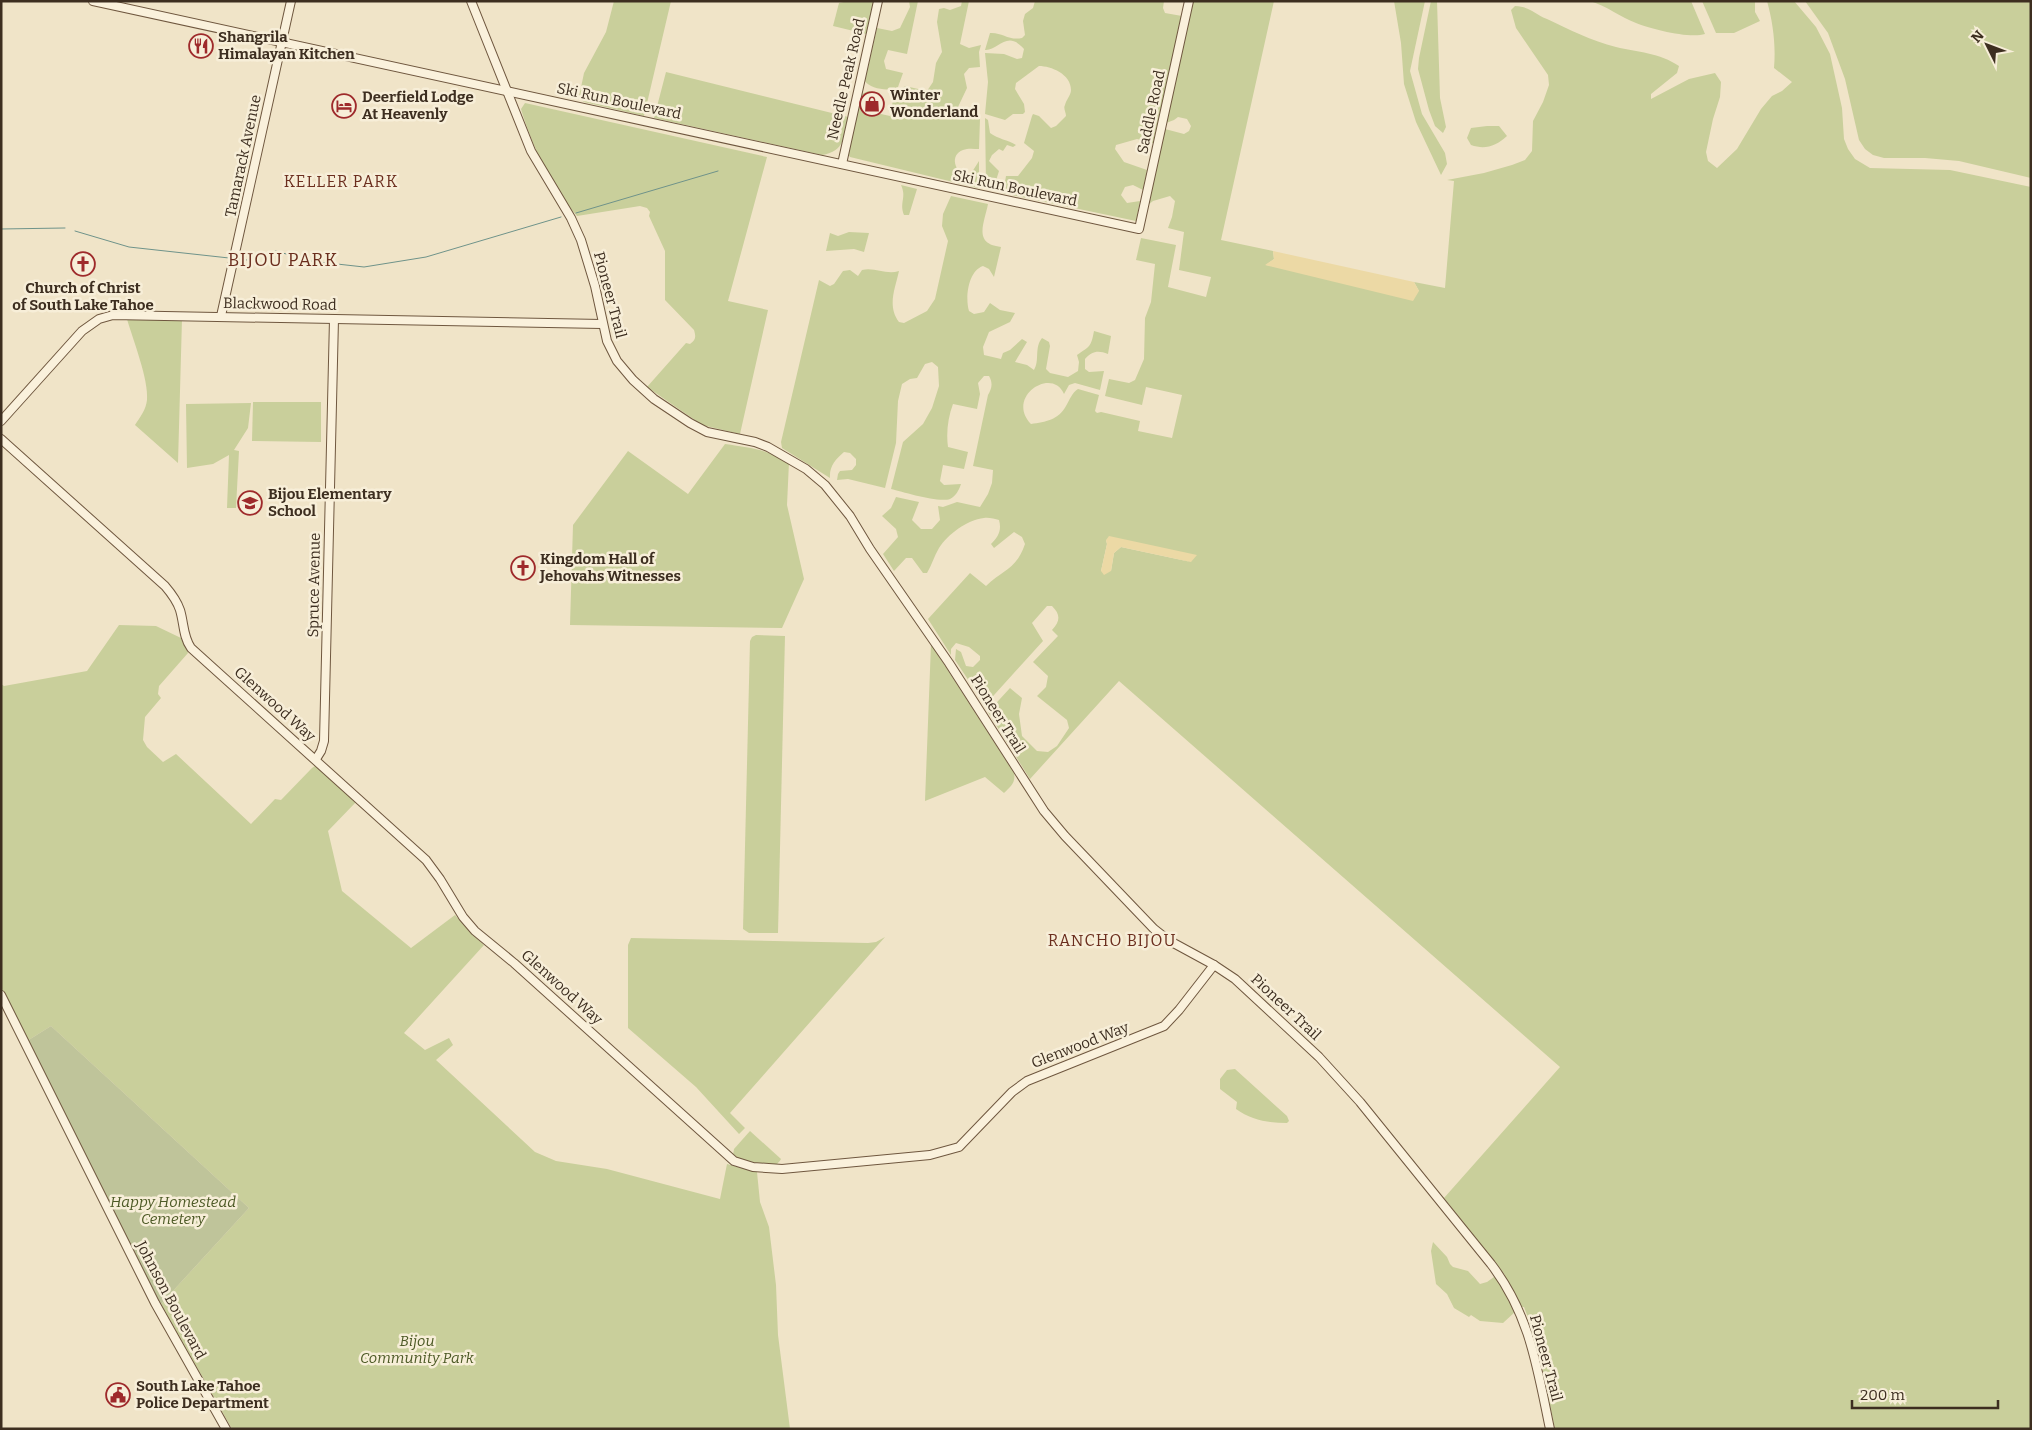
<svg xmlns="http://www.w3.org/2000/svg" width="2032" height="1430" font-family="Bitter,serif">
  <rect width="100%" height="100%" fill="#f0e4c8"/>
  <!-- green -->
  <g fill="#c9cf9b" fill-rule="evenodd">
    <path d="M614 1H671L644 116 584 102 579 97 584 73 606 32Z"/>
    <path d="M848 1H874L866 34 833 26 839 3Z"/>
    <path d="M909 1H918L907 54 888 50 884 61 886 69 903 73 898 87C890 92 870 89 865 81L877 28 892 31 900 28 910 7Z"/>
    <path d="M962 1H969L960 44 969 48 981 45 979 52 980 67 969 68 964 74 967 88 958 107 962 115 980 119 979 149C974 149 968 148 963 150 949 155 955 173 967 176L972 172 979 161V185L978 188 850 157 847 153 862 94 868 91 880 93 876 96H868L863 110 890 116 894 95 899 94 905 86 927 91 933 82 936 63 942 52 937 22 939 9 944 8 950 10 961 6Z"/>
    <path d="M1035 1H1164L1163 8 1165 13 1182 16 1153 143 1137 139 1116 145 1115 149 1124 162 1147 170 1143 190 1133 185 1125 187 1121 195 1127 203 1140 201 1136 221 1003 193 1006 176H1018L1032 158 1034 151 1024 143 1032 116 1033 114 1039 116 1051 128 1056 126 1066 116C1066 112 1063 108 1065 105 1066 100 1071 95 1071 90 1071 74 1051 66 1039 66L1016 83 1015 89 1024 104 1025 112 1023 114H1013L1005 120 985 114 988 82 985 53 1004 54 1017 59 1022 58 1024 49C1007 29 998 51 985 50L990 33C1002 32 1009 41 1022 38L1025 35 1023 21 1025 14 1033 8Z"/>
    <path d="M1193 1H1274L1221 240 1273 251 1274 259 1266 265 1419 291 1414 282 1445 288 1454 181 1447 180 1484 173 1512 165 1525 160 1532 151 1533 121 1543 102 1549 85 1548 75 1516 28 1511 10 1515 6C1531 7 1533 13 1547 19 1568 29 1592 41 1616 47 1637 52 1660 53 1679 66L1677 73 1651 94V99L1689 79 1715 73 1721 82 1720 97 1713 119 1706 152 1708 161 1717 168 1737 149 1761 109 1772 96 1782 91 1792 82 1774 68C1776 45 1773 23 1767 1H1794L1816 27 1830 54 1842 108 1844 139 1848 149 1855 159 1870 168 1950 170 2031 187V1429H1555C1546 1388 1540 1346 1524 1307H1517L1516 1311 1503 1323 1480 1321 1471 1315 1469 1317 1454 1308 1447 1294 1436 1284 1431 1251 1433 1242 1447 1257 1450 1264 1453 1267 1468 1271 1480 1284 1487 1282 1494 1277 1505 1275 1444 1198 1560 1067 1119 681 1030 779 988 712 1010 688 1022 698 1019 714 1022 736 1037 751 1048 752 1057 746 1069 728 1067 720 1037 696 1046 687 1048 676 1033 662 1058 636 1052 630C1060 621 1061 615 1052 606H1047L1032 623 1043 641 985 705 955 660 956 649 961 652 966 666 973 667 980 660V656L969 647 956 643 951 649V655L928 619 970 573 986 586C1004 569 1016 570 1025 544L1022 537 1014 532 994 548 991 544C998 537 1002 531 999 520 995 519 988 517 984 518 967 520 948 534 939 548 934 556 932 565 927 573H923L912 558H906L894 571 883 554 898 537 896 529 882 516 891 508 896 497 919 502 912 520 921 529H932L940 520 938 506 943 507 957 502 980 507 988 494 992 483 993 470 973 466 988 395C992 388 993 383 989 376H984L978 383 980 394 977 409 953 404C948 417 946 433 948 447L968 452 964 469 943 465 940 481 944 485 961 484C959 490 956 496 950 499 938 503 904 492 891 489L903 442 923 424 932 408 939 386 938 367 932 362 925 364 917 378 910 379 902 384 898 401 896 443 885 488 848 479 837 480 838 474 840 471 852 470 856 465V459L850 453 844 452C836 459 829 466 830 478L782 448 781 442 819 280 830 286 834 284 843 271 850 270 858 276 862 270C875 267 886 275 899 271 895 289 887 306 899 322L904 323 927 311 935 299 948 241 942 226 943 214 951 196 988 204C984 224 973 244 1001 247L994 277 989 269 983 266C968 271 965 298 969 311L974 314 984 312 990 303 1000 310 1015 313 1010 322 989 332 983 347 984 355 1001 359 1003 353 1010 350 1022 339 1027 342 1015 362 1027 365 1034 370C1040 360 1034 348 1042 338L1049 342 1050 346 1046 369 1050 373 1068 377 1078 371 1079 362 1077 355C1090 346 1091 347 1094 331L1111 336 1108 354C1098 350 1092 351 1085 359V369L1089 372 1104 371 1100 390 1075 383 1069 385 1064 394C1052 366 1005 397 1031 424 1046 422 1058 420 1066 406 1070 399 1072 393 1078 389L1099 395 1095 411 1097 413 1101 412 1140 421 1138 431 1172 438 1182 395 1146 387 1142 405 1105 396 1109 379 1129 383 1135 380 1144 359 1145 318 1151 302 1155 264 1136 260 1141 238 1176 245 1168 287 1206 297 1211 277 1179 270 1184 232 1168 228 1172 217 1175 201 1170 196 1153 201 1148 205 1165 129 1184 134 1189 131 1191 126 1187 119 1178 117 1174 120 1166 123ZM1106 540 1191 562 1121 547 1114 553 1111 571H1101L1107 544Z"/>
    <path d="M1394 1H1425L1410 71 1422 114 1445 153 1447 164 1441 175 1416 122 1404 84 1401 43Z"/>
    <path d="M1431 1H1437L1440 98 1446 127 1443 133 1435 126 1429 110 1418 69 1419 58Z"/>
    <path d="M1590 1H1691L1705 34C1690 39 1651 29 1636 23 1620 17 1607 6 1590 1Z"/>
    <path d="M1702 1H1755V12L1760 21 1734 33H1716Z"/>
    <path d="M1805 1H2031V178L1959 161 1925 158H1884L1873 155 1865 149 1859 140 1845 79 1828 33Z"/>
    <path d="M666 72 848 117C844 137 845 151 822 155L654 118Z"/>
    <path d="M525 103 767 157 728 301 768 310 740 434 702 425 647 387 686 343 690 344C696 340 696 337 694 330L665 300V251L649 216 650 212 647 208 640 206 577 216C551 186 532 146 521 109Z"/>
    <path d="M985 118 988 120 990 133C998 139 1008 140 1016 145L1013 147 1007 145 1003 151 999 149 992 155 989 161 999 171 993 190 986 183Z"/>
    <path d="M1487 126H1499L1507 136C1496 146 1485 150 1471 145L1467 138 1471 128Z"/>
    <path d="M901 185 917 189 909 215H904C899 202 907 198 901 185Z"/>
    <path d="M849 232 869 233 864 252 854 249 826 251 830 233 838 236Z"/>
    <path d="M127 319H182L178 463 135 425C140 417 146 410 147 400 149 380 133 340 127 319Z"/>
    <path d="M253 402H321V442L252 441Z"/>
    <path d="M251 403 248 428 234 450 239 451 236 508H227L229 455 213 464 187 468 186 404Z"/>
    <path d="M725 444C752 448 765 449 789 462L787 505 804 579 782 628 570 625 573 525 628 451 688 494Z"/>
    <path d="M119 625 156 626 181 638 188 653 159 686 158 694 161 698 145 717 143 740 147 747 163 762 176 754 251 824 275 799 281 800 312 768 315 766 318 768 356 802 328 831 342 891 411 948 455 915 472 934 484 945 404 1033 425 1050 449 1038 453 1045 436 1060 535 1152 556 1161 607 1169 720 1199 727 1164 757 1172 760 1202 769 1227 776 1285 778 1335 790 1429H232L161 1304 249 1208 51 1026 27 1041 1 987V684L4 686 87 671Z"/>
    <path d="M756 635 785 636 778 933H749L743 929 750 641 752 637Z"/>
    <path d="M931 644 1014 773C1016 783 1010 787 1004 793L985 777 925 801Z"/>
    <path d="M885 937 730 1113 745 1128 739 1134 696 1087 628 1028V945L631 938 868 943 876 942Z"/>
    <path d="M1235 1069 1287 1116 1289 1121 1287 1123C1268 1123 1251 1120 1236 1109L1237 1102 1220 1089V1079L1227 1070Z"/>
    <path d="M750 1131 781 1159C779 1162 776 1166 772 1167 759 1168 743 1162 733 1155L734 1149Z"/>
  </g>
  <!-- sand -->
  <g fill="#ecd9a5">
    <path d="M1273 251 1414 282 1419 291 1413 301 1265 265 1274 259Z"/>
    <path d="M1109 536 1197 555 1191 562 1121 547 1114 553 1111 571 1104 575 1101 571 1107 544 1106 540Z"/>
  </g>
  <!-- cemetery -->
  <path fill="#bfc49a" d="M51 1026 249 1208 161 1304 70 1131 27 1041Z"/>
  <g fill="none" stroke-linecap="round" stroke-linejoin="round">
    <!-- stream -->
    <g stroke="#6f938a" stroke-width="1">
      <path d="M576 213 718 171"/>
      <path d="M1 229 65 228"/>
      <path d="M75 231 129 247 229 258"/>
      <path d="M239 259 247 260 276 251 310 261 364 267 426 257 561 217"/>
    </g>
    <!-- secondary casing -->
    <g stroke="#6f573f" stroke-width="10">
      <g id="secondary">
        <path d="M93 1 1139 229 1189 1"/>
        <path d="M471 1 531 151 571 218 581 240 595 286 607 341 617 361 633 380 654 399 690 423 707 432 755 442 768 447 806 469 825 485 850 516 870 549 949 663 1044 811 1065 836 1154 929 1168 940 1214 965 1235 979 1319 1057 1360 1102 1491 1264C1530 1315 1537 1367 1550 1429"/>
        <path d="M842 164 878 1"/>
        <path d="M221 316 291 1"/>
        <path d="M1 421 82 331 99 319 113 315 602 324"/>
        <path d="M1 439 165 586C171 593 177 601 180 610 184 623 183 637 191 648L426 860 440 879 463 917 475 931 514 963 734 1161 753 1167 782 1169 930 1155 959 1147 1012 1092 1027 1081 1164 1026 1179 1010 1214 965"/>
        <path d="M316 759 321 751 324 741 334 319"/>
        <path d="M1 995 155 1303 226 1429"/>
      </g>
    </g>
    <!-- secondary -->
    <use href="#secondary" stroke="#faf1dc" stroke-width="8"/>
  </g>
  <!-- icons -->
  <defs>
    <g id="restaurant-ring" transform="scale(1.25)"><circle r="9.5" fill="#f7eed8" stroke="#9e2a2b" stroke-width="1.5"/><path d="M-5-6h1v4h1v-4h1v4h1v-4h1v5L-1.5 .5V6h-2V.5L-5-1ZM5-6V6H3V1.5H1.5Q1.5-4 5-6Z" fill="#9e2a2b"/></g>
    <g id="shop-ring" transform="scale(1.25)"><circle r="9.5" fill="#f7eed8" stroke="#9e2a2b" stroke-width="1.5"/><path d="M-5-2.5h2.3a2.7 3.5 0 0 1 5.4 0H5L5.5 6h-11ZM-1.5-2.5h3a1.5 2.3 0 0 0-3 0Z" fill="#9e2a2b"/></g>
    <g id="hotel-ring" transform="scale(1.25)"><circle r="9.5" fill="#f7eed8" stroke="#9e2a2b" stroke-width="1.5"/><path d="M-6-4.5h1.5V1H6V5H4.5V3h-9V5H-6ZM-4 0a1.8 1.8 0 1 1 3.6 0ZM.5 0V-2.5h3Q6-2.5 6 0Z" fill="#9e2a2b"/></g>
    <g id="church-ring" transform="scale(1.25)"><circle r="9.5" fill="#f7eed8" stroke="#9e2a2b" stroke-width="1.5"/><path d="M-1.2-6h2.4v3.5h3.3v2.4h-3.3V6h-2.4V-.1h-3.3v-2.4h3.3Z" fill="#9e2a2b"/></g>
    <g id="school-ring" transform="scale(1.25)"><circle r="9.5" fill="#f7eed8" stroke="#9e2a2b" stroke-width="1.5"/><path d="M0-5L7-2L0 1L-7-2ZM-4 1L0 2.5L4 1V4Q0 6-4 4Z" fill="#9e2a2b"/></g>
    <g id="civic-ring" transform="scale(1.25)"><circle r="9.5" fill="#f7eed8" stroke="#9e2a2b" stroke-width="1.5"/><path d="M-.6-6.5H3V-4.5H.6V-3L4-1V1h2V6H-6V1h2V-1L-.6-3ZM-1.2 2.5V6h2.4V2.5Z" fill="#9e2a2b"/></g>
  </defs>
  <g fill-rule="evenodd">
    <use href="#restaurant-ring" x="201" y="46"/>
    <use href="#shop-ring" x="872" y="104"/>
    <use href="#hotel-ring" x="344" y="106"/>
    <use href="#church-ring" x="83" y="264"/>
    <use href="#school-ring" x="250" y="503"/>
    <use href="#church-ring" x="523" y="568"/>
    <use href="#civic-ring" x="118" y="1395"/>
  </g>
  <g text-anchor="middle" stroke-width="5" stroke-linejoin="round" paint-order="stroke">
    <!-- poi labels -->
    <g font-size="15" font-weight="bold" fill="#3d2e20" stroke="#f7eed8" text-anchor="start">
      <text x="218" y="42">Shangrila<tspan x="218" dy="17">Himalayan Kitchen</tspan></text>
      <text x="890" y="100">Winter<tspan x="890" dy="17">Wonderland</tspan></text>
      <text x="362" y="102">Deerfield Lodge<tspan x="362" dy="17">At Heavenly</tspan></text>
      <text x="83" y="293" text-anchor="middle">Church of Christ<tspan x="83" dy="17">of South Lake Tahoe</tspan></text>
      <text x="268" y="499">Bijou Elementary<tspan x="268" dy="17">School</tspan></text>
      <text x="540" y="564">Kingdom Hall of<tspan x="540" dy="17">Jehovahs Witnesses</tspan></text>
      <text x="136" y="1391">South Lake Tahoe<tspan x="136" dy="17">Police Department</tspan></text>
    </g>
    <!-- street labels -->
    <g font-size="15" fill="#3d2e20" stroke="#f7eed8">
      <text transform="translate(846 79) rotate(-77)" y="5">Needle Peak Road</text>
      <text transform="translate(619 101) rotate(12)" y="5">Ski Run Boulevard</text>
      <text transform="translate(1151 112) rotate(-78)" y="5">Saddle Road</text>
      <text transform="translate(243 156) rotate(-78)" y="5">Tamarack Avenue</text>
      <text transform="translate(1015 188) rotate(12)" y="5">Ski Run Boulevard</text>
      <text transform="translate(610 295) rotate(75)" y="5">Pioneer Trail</text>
      <text transform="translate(280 304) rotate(1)" y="5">Blackwood Road</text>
      <text transform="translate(314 585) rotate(-89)" y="5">Spruce Avenue</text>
      <text transform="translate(275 704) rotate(42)" y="5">Glenwood Way</text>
      <text transform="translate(998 714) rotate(58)" y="5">Pioneer Trail</text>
      <text transform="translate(562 987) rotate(42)" y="5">Glenwood Way</text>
      <text transform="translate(1286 1007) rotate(43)" y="5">Pioneer Trail</text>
      <text transform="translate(1080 1045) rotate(-21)" y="5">Glenwood Way</text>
      <text transform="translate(171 1300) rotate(62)" y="5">Johnson Boulevard</text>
      <text transform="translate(1546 1358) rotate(75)" y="5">Pioneer Trail</text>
    </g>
    <!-- park labels -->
    <g font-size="15" font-style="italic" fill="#4d5a26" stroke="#f7eed8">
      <text x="173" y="1207">Happy Homestead<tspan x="173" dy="17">Cemetery</tspan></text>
      <text x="417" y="1346">Bijou<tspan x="417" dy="17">Community Park</tspan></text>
    </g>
    <!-- neighbourhood labels -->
    <g font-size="16" letter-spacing="1" fill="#6b2e1e" stroke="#f7eed8">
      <text x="341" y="187">KELLER PARK</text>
      <text x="1112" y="946">RANCHO BIJOU</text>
    </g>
    <!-- quarter labels -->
    <g font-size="18" letter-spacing="1" fill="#6b2e1e" stroke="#f7eed8">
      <text x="283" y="266">BIJOU PARK</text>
    </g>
  </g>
  <!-- border -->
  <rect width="2032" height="1430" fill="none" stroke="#3d2e20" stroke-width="5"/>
  <!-- north arrow -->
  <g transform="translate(1987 45) rotate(312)" stroke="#f7eed8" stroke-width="4" paint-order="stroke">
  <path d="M0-4L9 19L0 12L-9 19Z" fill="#3d2e20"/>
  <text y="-8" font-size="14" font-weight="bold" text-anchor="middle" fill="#3d2e20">N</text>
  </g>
  <!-- scale -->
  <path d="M1852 1400v8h146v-8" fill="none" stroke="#3d2e20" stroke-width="2.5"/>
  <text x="1860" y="1400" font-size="15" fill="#3d2e20" stroke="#f7eed8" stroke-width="4" paint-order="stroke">200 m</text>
</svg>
